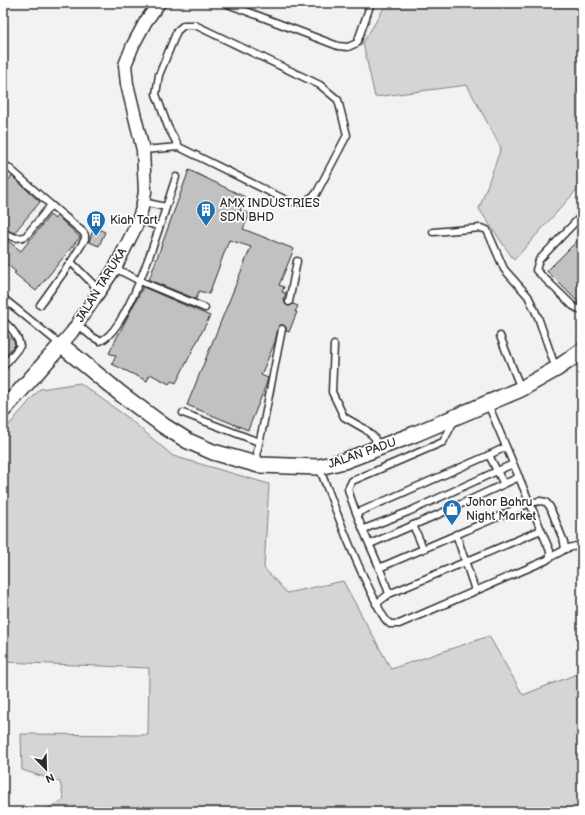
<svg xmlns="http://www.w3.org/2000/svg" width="585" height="815" font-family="'Balsamiq Sans',sans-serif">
  <rect width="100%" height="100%" fill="#f2f2f2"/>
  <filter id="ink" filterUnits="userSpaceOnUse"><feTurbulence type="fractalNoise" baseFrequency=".025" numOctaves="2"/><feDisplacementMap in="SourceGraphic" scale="8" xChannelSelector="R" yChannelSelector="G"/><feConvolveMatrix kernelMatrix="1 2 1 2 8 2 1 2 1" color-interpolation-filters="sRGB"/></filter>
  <g filter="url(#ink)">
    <!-- green -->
    <g fill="#d5d5d5" stroke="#808080">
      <path d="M387 3H582V184L514 260 479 209 501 148 467 85 375 97 363 43Z"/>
      <path d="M80 383 127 417 173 456 269 484 264 568 287 593 343 581 391 669 489 636 523 695 582 672V812H40L64 800 60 782 22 770 21 734 148 735 149 668 3 662V432L40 389Z"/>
    </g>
    <!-- building -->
    <g fill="#c1c1c1" stroke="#2b2b2b">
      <path d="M189 170 245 197 240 210 250 214 243 229 294 249 279 285 284 287 282 292 286 293 283 300H285V304L289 306 293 304 298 306 295 312H297L289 332 286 331V327L283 325H280L278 328 275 342 261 375 268 378 266 385 248 430 187 405 251 247 229 240 209 294 199 291 196 299 149 280Z"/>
      <path d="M12 176 40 202 14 233 3 228V187Z"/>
      <path d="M50 215 55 219 57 216 80 237 36 291 14 273 16 272 3 261V237L21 251Z"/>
      <path d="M94 227 105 232 99 246 89 242Z"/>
      <path d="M582 236V306L547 271Z"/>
      <path d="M143 287 210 316 176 383 171 381 169 384 150 374 147 381 112 364 116 356 109 353Z"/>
      <path d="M3 331 14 341 15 345 3 358Z"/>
    </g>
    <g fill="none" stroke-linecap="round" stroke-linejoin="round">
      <!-- service casing -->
      <g stroke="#2b2b2b" stroke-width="9">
        <g id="service">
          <path d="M225 3 338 46 348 47 357 43 371 3"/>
          <path d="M143 150 179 147 290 202H304L316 194 347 135 338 100 320 85 195 25H184L177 31 159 75 156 94 168 127 179 147"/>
          <path d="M3 165 8 167 51 205 83 232 85 235V239L71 262 40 305"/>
          <path d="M143 202 166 207"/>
          <path d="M582 215 539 260 536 270 573 306 582 311"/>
          <path d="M138 219 159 227"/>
          <path d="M3 232C11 237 17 240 26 236L51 205"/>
          <path d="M433 232 481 228 487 230 504 269 528 296 538 317 556 369"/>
          <path d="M71 262 99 290"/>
          <path d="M115 268 140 281 205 308"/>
          <path d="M3 298 61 345"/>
          <path d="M289 302 297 261"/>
          <path d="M3 321C11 328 18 335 20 346L3 367"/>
          <path d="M77 324 91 336 100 341C130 331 165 209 176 177"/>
          <path d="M500 336 521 389"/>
          <path d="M334 345 332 392 344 417 365 429 374 437 379 448"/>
          <path d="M488 404 550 551V557"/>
          <path d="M183 413 259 442"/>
          <path d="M259 465 257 452 263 426 282 329"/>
          <path d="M319 467C337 513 354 560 377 604 381 612 383 619 390 624H399L547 560C552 555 559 554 565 549L564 542 550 507 546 502 540 501 530 503 379 568"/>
          <path d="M504 484 497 471 513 464"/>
          <path d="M357 513 489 455"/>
          <path d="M413 525 423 548"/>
          <path d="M364 529 408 512 497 471 489 455 506 447"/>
          <path d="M456 534 475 590"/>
          <path d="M370 544 446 511 519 477"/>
          <path d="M565 549 576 546"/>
          <path d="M389 594 541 530"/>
          <path d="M376 604 389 594C378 558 358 525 348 489L352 481 443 442 454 421"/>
        </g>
      </g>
      <!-- minor casing -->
      <g stroke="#2b2b2b" stroke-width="15">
        <path id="minor" d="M61 345 72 332 115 268 137 224 142 208 145 192 143 150 127 84 125 65 133 45 146 21 159 3"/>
      </g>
      <!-- tertiary casing -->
      <g stroke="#2b2b2b" stroke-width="18">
        <path id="tertiary" d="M3 410 61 345 121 394 164 426 188 441 213 452 259 465 319 467 344 461 415 434 521 389 556 369 582 351"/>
      </g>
      <!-- service -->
      <use href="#service" stroke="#fff" stroke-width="6"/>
      <!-- minor -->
      <use href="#minor" stroke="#fff" stroke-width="12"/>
      <!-- tertiary -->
      <use href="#tertiary" stroke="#fff" stroke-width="15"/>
    </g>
  </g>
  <!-- icons -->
  <defs>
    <g id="building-pin" transform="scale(1)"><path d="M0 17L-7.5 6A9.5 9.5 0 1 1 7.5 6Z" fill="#1f6fb2" stroke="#fff"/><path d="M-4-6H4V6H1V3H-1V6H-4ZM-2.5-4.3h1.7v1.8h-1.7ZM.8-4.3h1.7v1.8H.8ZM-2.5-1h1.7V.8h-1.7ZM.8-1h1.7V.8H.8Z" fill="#fff"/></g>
    <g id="shop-pin" transform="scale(1)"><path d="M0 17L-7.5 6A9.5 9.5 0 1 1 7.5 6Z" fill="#1f6fb2" stroke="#fff"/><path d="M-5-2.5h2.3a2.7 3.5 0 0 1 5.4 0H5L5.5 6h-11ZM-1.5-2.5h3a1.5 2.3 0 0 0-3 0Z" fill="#fff"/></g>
  </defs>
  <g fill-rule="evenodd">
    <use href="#building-pin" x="206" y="210"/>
    <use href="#building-pin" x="96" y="220"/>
    <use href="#shop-pin" x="452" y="509"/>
  </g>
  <g text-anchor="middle" stroke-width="3.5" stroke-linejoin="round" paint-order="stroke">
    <!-- poi labels -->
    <g font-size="12" fill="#2b2b2b" stroke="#fff" text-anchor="start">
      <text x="220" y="207">AMX INDUSTRIES<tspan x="220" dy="14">SDN BHD</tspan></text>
      <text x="110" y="224">Kiah Tart</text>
      <text x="466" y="506">Johor Bahru<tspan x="466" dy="14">Night Market</tspan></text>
    </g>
    <!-- street labels -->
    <g font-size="12" fill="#2b2b2b" stroke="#fff">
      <text transform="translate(101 285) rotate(-58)" y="4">JALAN TARUKA</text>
      <text transform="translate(362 453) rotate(-19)" y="4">JALAN PADU</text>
    </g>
  </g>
  <!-- margin -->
  <rect width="585" height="815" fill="none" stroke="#fff" stroke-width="16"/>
  <rect x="8" y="8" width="569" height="799" fill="none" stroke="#2b2b2b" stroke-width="1.5" filter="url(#ink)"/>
  <!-- north arrow -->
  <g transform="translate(46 769) rotate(157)" stroke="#ffffff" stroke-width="3" paint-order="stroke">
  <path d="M0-3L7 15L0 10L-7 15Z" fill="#2b2b2b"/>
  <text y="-6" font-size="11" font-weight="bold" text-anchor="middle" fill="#2b2b2b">N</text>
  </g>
</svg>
